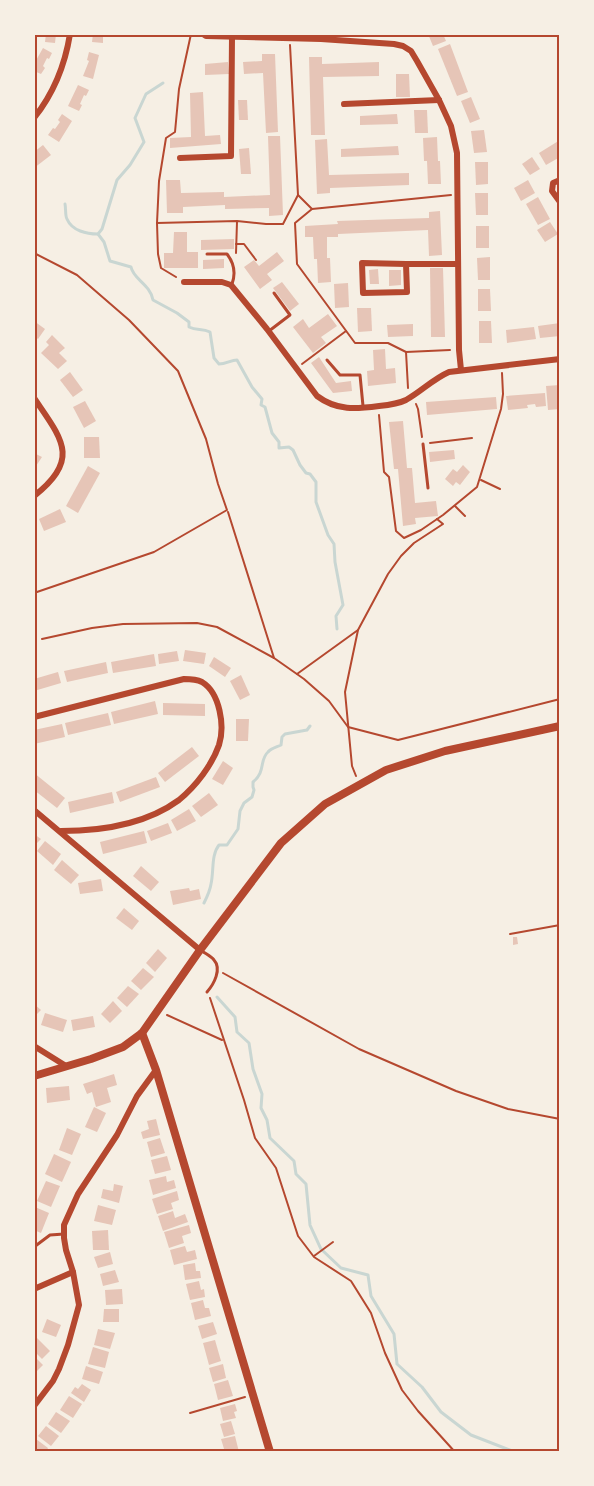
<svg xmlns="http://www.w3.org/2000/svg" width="594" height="1486" font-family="'Varela Round',sans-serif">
  <rect width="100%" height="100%" fill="#f6efe4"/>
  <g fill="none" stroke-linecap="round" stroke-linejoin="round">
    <!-- stream -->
    <g stroke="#c9d6d2" stroke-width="3">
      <path d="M163 83 146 94 135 118 144 142 130 165 117 180 102 229 98 234 104 242 110 261 131 267C133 279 150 284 153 300L177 313 189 322V327C197 331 202 328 210 332L214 358 219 364C226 364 231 360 237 360L252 387 262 399 261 405 265 407 272 433 279 442V448L289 447 293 450 300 465 306 473 310 474 316 482V502L328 535 334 544 335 562 343 605 336 616 337 629"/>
      <path d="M65 204C66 208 65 216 67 219 72 231 87 234 98 234"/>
      <path d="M204 903C207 897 210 891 211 884 214 871 211 855 219 845H227L238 829 240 811 244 803 252 797 254 790 253 787V782C266 772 259 760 268 752 271 748 277 747 281 745L282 737 285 734 307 730 310 726"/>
      <path d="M217 997 235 1017 237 1032 249 1043 253 1069 262 1094 261 1108 267 1120 270 1138 294 1161 296 1174 306 1184 310 1225 321 1249 341 1268 368 1275 371 1296 394 1334 397 1364 422 1387 441 1412 471 1435 515 1452"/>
    </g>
  </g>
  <!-- building -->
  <g fill="#e6c5b7">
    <path d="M46 34H56L55 43 45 42Z"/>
    <path d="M93 34 103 35V43L92 42Z"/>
    <path d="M428 34H443L446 41 433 46Z"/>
    <path d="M450 44 468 92 457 96 438 49Z"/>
    <path d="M43 48 52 53 49 59 47 58 43 66 45 68 41 74 34 71V64Z"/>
    <path d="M89 52 99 55 93 79 83 76 89 61 87 60Z"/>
    <path d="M262 54H275L278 132 266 133 263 73 244 74 243 62 262 61Z"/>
    <path d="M309 57H322V64L379 62V76L323 77 325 135H311Z"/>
    <path d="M228 62 229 74 205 75V64Z"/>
    <path d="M396 74H409L410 97H396Z"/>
    <path d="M78 85 89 90 86 96 84 95 80 104 82 105 79 111 68 106Z"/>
    <path d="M203 92 205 136 220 135 221 144 170 148V138L191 137 190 93Z"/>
    <path d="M471 97 480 119 470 123 461 101Z"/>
    <path d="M238 100H247L248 120H239Z"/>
    <path d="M414 110H427L428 133H415Z"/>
    <path d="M62 114 72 121 59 142 48 135 53 128 55 129 60 122 58 120Z"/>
    <path d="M397 114 398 124 360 125V116Z"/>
    <path d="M484 130 487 152 474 153 471 131Z"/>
    <path d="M268 136H280L283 215 269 216V208L225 209V205L183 207V213H167L166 180H180L181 193 224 192V197L270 195Z"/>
    <path d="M437 137 438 161H440L441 184H428L427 161H424L423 138Z"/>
    <path d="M327 139 329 175 409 173V185L330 188V193L317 194 315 140Z"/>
    <path d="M560 140V157L546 165 539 153Z"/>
    <path d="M43 145 51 155 34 168V152Z"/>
    <path d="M398 146 399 155 341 157V149Z"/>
    <path d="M249 148 251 174H241L239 149Z"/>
    <path d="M532 157 540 169 530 175 522 164Z"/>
    <path d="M475 162H488V184L476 185Z"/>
    <path d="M528 180 535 193 521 201 514 188Z"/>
    <path d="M475 193H488V215H476Z"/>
    <path d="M538 197 550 219 538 225 526 204Z"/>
    <path d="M440 211 442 255 429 256 428 230 338 234V237H327V258H330L331 282 318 283 317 259H314L313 237H305V226L338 224 337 221 429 218V212Z"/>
    <path d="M550 222 558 234 545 242 537 230Z"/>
    <rect x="476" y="226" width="13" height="22"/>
    <path d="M174 232H187V252H198V268H164V253H173Z"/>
    <path d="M234 239V249L201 250V240Z"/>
    <path d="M277 252 284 261 267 274 272 280 260 289 244 267 254 260 259 266Z"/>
    <path d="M490 257V280H478L477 258Z"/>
    <path d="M224 259V268L203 269V260Z"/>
    <path d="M430 268H443L445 337H431Z"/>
    <path d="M378 269 379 284H370L369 270Z"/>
    <path d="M389 270H401V285L389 286Z"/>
    <path d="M282 282 299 304 290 311 273 288Z"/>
    <path d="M348 283 349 307 335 308 334 284Z"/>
    <path d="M478 289H490L491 311H478Z"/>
    <path d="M357 308H371L372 331 358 332Z"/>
    <path d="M328 314 337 326 321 337 326 343 313 353 293 327 303 319 309 328Z"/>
    <path d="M34 321 45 329 38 339 34 336Z"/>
    <path d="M479 321H491L492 343H479Z"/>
    <path d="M560 323V336L540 338 538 326Z"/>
    <path d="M413 324V336L388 337 387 325Z"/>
    <path d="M534 327 536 339 507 343 506 330Z"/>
    <path d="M52 335 65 348 59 353 67 361 58 369 41 353 49 345 46 342Z"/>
    <path d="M385 349 386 369 395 368 396 383 368 386 367 371 374 370 373 350Z"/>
    <path d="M319 357 336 383 351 381 352 391 333 393 311 363Z"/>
    <path d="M70 372 83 390 73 397 60 380Z"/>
    <path d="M560 385V409L548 410 546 386Z"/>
    <path d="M545 393 546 406 536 407 535 404 527 405 528 408 508 410 506 396Z"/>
    <path d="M496 397 497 409 427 415 426 402Z"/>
    <path d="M85 401 96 421 84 428 73 407Z"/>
    <path d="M403 421 407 468H412L415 503 436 501 438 516 415 518 416 524 403 526 398 469H394L389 422Z"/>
    <path d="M84 437H99L100 458H84Z"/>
    <path d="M454 450 455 459 430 462 429 452Z"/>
    <path d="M34 453 42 457 34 469Z"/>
    <path d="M463 465 470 472 460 485 456 482 453 486 445 479 453 469 457 472Z"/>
    <path d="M88 466 100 473 78 513 66 506Z"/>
    <path d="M60 509 66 522 44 531 39 519Z"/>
    <path d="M185 650 206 653 204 664 183 661Z"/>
    <path d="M177 651 179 661 159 664 158 654Z"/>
    <path d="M154 654 156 666 113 673 111 662Z"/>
    <path d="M214 657 231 668 225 677 209 666Z"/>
    <path d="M106 662 108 673 67 682 64 671Z"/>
    <path d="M58 672 61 683 34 691V679Z"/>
    <path d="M241 675 250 695 240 700 230 681Z"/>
    <path d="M155 701 158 714 114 724 111 712Z"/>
    <path d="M163 703 205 704V716L163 715Z"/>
    <path d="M108 713 111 725 68 735 65 723Z"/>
    <path d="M236 719H249L248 741H236Z"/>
    <path d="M62 724 65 737 34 744V730Z"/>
    <path d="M192 747 199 756 165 782 158 773Z"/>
    <path d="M223 761 233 768 223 785 212 779Z"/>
    <path d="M34 773 65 798 57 808 34 790Z"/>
    <path d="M156 777 160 787 120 802 116 792Z"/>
    <path d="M112 792 114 803 70 813 68 802Z"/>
    <path d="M209 793 218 805 201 817 192 806Z"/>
    <path d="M189 809 196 821 177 831 171 820Z"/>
    <path d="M168 823 172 833 151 841 147 831Z"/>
    <path d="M144 831 147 843 103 854 100 842Z"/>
    <path d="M34 834 41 839 34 846Z"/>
    <path d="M45 841 61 854 53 865 37 851Z"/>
    <path d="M62 860 79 875 71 884 54 870Z"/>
    <path d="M141 866 159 882 151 891 133 876Z"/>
    <path d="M101 879 103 891 80 894 78 883Z"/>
    <path d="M189 888 190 891 199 889 201 899 173 905 170 891Z"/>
    <path d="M124 908 139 921 132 930 116 918Z"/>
    <path d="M513 937H517L518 944 513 945Z"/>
    <path d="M158 949 167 958 155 972 146 963Z"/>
    <path d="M143 968 154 977 141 990 131 981Z"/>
    <path d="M128 986 139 994 127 1007 117 998Z"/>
    <path d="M113 1001 122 1011 110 1023 101 1014Z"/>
    <path d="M34 1004 41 1010 34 1017Z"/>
    <path d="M45 1013 67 1020 63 1032 41 1025Z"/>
    <path d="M93 1016 95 1027 73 1031 71 1020Z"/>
    <path d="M114 1074 117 1085 107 1088 111 1102 96 1107 92 1092 87 1094 83 1084Z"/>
    <path d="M69 1086 70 1100 47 1103 46 1088Z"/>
    <path d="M94 1107 106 1113 97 1132 85 1127Z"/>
    <path d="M156 1119 160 1135 143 1139 141 1132 149 1129 147 1121Z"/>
    <path d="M67 1128 81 1134 72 1155 59 1150Z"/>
    <path d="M160 1138 165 1153 151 1157 147 1142Z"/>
    <path d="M54 1154 71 1162 62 1182 45 1174Z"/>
    <path d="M167 1156 171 1170 155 1174 151 1160Z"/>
    <path d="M166 1176 167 1182 174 1180 176 1188 153 1195 149 1180Z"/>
    <path d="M46 1181 60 1186 51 1207 37 1201Z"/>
    <path d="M114 1184 123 1186 119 1203 101 1198 103 1189 113 1191Z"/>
    <path d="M177 1191 179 1200 171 1203 173 1209 157 1214 152 1199Z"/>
    <path d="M98 1205 116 1210 112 1225 94 1221Z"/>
    <path d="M35 1207 49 1213 41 1233 34 1230Z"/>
    <path d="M173 1211 175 1218 185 1214 188 1222 163 1231 158 1216Z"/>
    <path d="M189 1225 191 1233 182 1236 184 1243 169 1248 164 1232Z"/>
    <path d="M108 1230 109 1250H93L92 1231Z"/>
    <path d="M185 1246 187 1252 195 1250 197 1259 174 1265 170 1250Z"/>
    <path d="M110 1252 113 1264 98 1268 94 1257Z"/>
    <path d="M195 1263 196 1271H200L201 1278 185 1280 183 1265Z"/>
    <path d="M115 1270 119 1282 103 1286 100 1274Z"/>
    <path d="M199 1281 201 1290 204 1289 205 1297 190 1300 186 1284Z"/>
    <path d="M122 1289 123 1304 106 1305 105 1290Z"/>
    <path d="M203 1300 205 1308H209L211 1316 195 1320 191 1303Z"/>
    <path d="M104 1309H119V1322H103Z"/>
    <path d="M47 1319 61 1325 56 1337 42 1332Z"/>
    <path d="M213 1322 217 1334 202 1339 198 1326Z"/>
    <path d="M98 1329 115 1333 110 1349 94 1345Z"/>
    <path d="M34 1335 50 1351 42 1359 34 1351Z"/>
    <path d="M215 1340 221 1361 209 1365 203 1343Z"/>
    <path d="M93 1347 109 1352 105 1368 88 1364Z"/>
    <path d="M34 1356 43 1365 36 1372 34 1371Z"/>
    <path d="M223 1364 226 1378 213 1382 209 1368Z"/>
    <path d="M86 1366 103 1372 99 1384 82 1379Z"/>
    <path d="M228 1380 233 1396 218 1400 214 1384Z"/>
    <path d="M82 1384 91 1390 84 1402 71 1393 75 1387 78 1389Z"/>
    <path d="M69 1396 82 1404 73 1418 60 1410Z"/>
    <path d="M235 1404 237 1411 234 1412 236 1418 223 1421 220 1408Z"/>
    <path d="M56 1412 70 1421 61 1433 48 1424Z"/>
    <path d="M231 1421 235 1434 224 1437 220 1424Z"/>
    <path d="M46 1426 59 1436 51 1446 38 1436Z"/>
    <path d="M235 1436 239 1452H225L221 1439Z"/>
    <path d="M36 1439 48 1448 46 1452H34Z"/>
  </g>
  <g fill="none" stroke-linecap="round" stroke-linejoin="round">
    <!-- path -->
    <g stroke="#b5482f" stroke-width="2">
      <path d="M191 34 179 89 175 132 166 138 159 181 157 223 237 221 266 224H283L298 195 290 45"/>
      <path d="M298 195 312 209 451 195"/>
      <path d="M312 209 295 223 297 264 355 343H388L406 352 450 350"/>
      <path d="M157 223 158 254 161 268 176 277"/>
      <path d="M236 244H244L256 260"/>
      <path d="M34 253 77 275 129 320 178 371 206 439 218 484 227 510 154 552 34 593"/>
      <path d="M236 253 237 222"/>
      <path d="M406 352 408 388"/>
      <path d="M302 364 346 331"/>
      <path d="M416 404 418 409 422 437"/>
      <path d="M379 415 384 472 389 477 396 531 404 538 421 530 443 515 477 487 501 409 503 394 502 373"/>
      <path d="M430 443 472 438"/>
      <path d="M481 480 500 489"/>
      <path d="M455 506 465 516"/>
      <path d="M228 512 274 658"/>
      <path d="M42 639 92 628 123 624 197 623 217 627 274 658 304 679 329 701 348 727 398 740 560 699"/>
      <path d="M297 674 358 630"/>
      <path d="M356 776 352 766 345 692 358 630 388 574 401 556 414 543 443 524 437 519"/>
      <path d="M510 934 560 925"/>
      <path d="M223 973 359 1049 456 1091 508 1109 560 1119"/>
      <path d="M210 998 244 1100 255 1138 276 1168 298 1236 314 1257 351 1281 371 1313 385 1353 402 1390 418 1411 455 1452"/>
      <path d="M167 1015 222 1040"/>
      <path d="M314 1256 333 1242"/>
      <path d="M190 1413 245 1397"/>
    </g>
    <!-- service -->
    <g stroke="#b5482f" stroke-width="3">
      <path d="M207 254H227C234 263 236 273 232 284"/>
      <path d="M269 331 290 315 274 293"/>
      <path d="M327 360 340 375H360L363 406"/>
      <path d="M423 444 428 488"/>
      <path d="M202 951C206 954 211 956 214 960 222 969 214 984 207 992"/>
      <path d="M34 1247 50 1235 64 1234"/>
    </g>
    <!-- minor -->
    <g stroke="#b5482f" stroke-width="6">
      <path d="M203 34 206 36 321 39 394 44 403 46 411 51 417 61 439 100 451 126 457 153 459 350 461 370"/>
      <path d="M344 104 439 100"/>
      <path d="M34 118C54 93 65 65 70 34"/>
      <path d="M180 158 231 156 232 37"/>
      <path d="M560 180 553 183 552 191 560 202"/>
      <path d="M406 264 362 263 363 293 407 292 406 264H457"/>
      <path d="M184 282H222L231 285 267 329 317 396C337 411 356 409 379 406 389 405 398 404 406 400 422 391 433 379 449 372L560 359"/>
      <path d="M34 398C61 438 82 459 34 496"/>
      <path d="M34 717 184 679C190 679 196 679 202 682 220 693 225 726 219 745 212 765 196 786 179 800 145 825 102 831 61 831"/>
      <path d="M34 810 200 950"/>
      <path d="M34 1046 66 1066"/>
      <path d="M34 1289 73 1272"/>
      <path d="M34 1406 53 1381 59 1369 68 1345 79 1305 73 1272 66 1250 64 1238V1225L78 1194 117 1135 137 1096 156 1070"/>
    </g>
    <!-- tertiary -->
    <g stroke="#b5482f" stroke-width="8">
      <path d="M142 1033 156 1070 270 1452"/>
      <path d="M34 1076 91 1059 123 1047 142 1033 200 950 281 843 325 804 386 770 445 751 560 726"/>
    </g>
  </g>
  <!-- border -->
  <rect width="594" height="1486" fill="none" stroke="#f6efe4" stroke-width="72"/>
  <rect x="36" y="36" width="522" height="1414" fill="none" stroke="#b5482f" stroke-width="2"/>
</svg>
